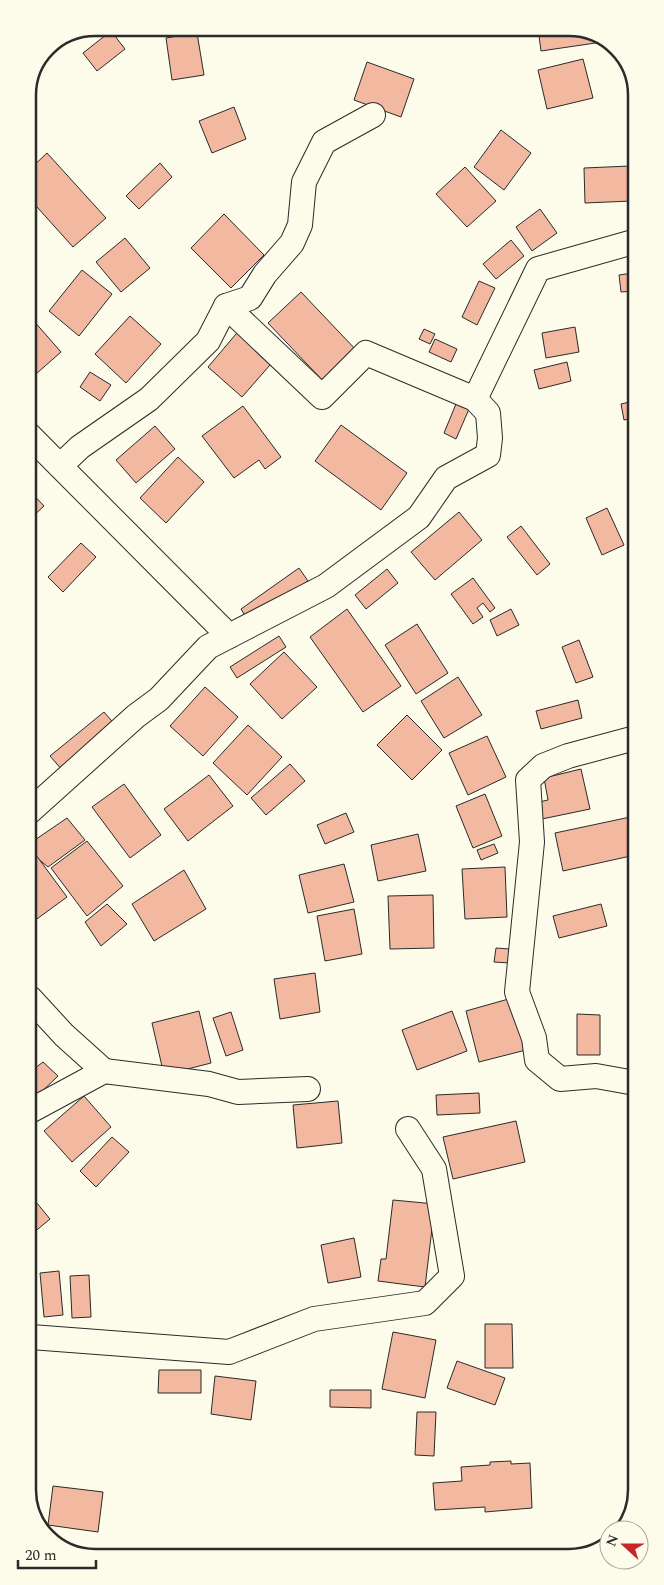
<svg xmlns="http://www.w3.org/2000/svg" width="664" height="1585" font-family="Spectral,serif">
  <rect width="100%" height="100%" fill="#fdfbea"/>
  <!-- building -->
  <g fill="#f2b8a0" stroke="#2b2b2b">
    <path d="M538 28H573L609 41 541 51Z"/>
    <path d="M111 31 125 49 97 71 83 53Z"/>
    <path d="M197 33 204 75 172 80 166 38Z"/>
    <path d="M583 59 593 98 547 109 538 70Z"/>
    <path d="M367 62 414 79 401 117 354 100Z"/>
    <path d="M234 107 246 139 212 153 199 121Z"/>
    <path d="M501 130 531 153 504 190 474 167Z"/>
    <path d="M47 153 106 218 73 247 28 197V171Z"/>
    <path d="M160 163 172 177 139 209 126 196Z"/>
    <path d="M630 166 631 201 585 203 584 168Z"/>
    <path d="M465 167 496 201 467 227 436 194Z"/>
    <path d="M540 209 557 233 532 251 516 227Z"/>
    <path d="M224 214 264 255 231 288 191 248Z"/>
    <path d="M125 238 150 268 121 292 96 262Z"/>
    <path d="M511 240 524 256 496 279 483 264Z"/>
    <path d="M82 270 112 294 79 336 49 311Z"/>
    <path d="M633 273 634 291 621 292 619 275Z"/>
    <path d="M479 281 495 288 477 325 462 317Z"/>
    <path d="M301 292 358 352 325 383 268 323Z"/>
    <path d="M130 316 161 344 126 383 95 354Z"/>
    <path d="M33 320 61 352 28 381V324Z"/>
    <path d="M242 327 277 357 242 397 208 367Z"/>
    <path d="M575 327 579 352 546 358 542 333Z"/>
    <path d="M424 329 435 334 430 344 419 339Z"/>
    <path d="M435 339 457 349 451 362 429 352Z"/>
    <path d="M567 362 571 381 539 389 534 370Z"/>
    <path d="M90 372 111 385 100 401 80 387Z"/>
    <path d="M634 401V418L624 420 621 404Z"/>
    <path d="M456 404 469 409 456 439 444 433Z"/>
    <path d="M243 406 281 457 265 469 259 460 234 478 202 436Z"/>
    <path d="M341 425 407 473 381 510 315 461Z"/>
    <path d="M155 426 175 449 136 483 116 460Z"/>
    <path d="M178 457 204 482 166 523 140 498Z"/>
    <path d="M29 490 44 506 29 520Z"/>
    <path d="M607 508 624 545 602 555 586 518Z"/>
    <path d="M459 512 482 540 435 580 411 552Z"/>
    <path d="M521 526 550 564 537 575 507 537Z"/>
    <path d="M81 543 96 557 63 592 48 577Z"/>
    <path d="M299 568 308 581 249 622 241 609Z"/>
    <path d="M387 569 398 583 366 609 355 595Z"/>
    <path d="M473 578 495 608 490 612 483 603 477 608 483 617 473 624 451 594Z"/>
    <path d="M347 609 401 686 363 712 310 637Z"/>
    <path d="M511 609 519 625 497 636 490 620Z"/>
    <path d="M417 624 448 673 416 694 385 645Z"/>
    <path d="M279 636 286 647 237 678 230 667Z"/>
    <path d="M579 640 593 677 576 683 562 647Z"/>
    <path d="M284 652 317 687 282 719 250 684Z"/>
    <path d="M458 677 482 715 444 738 421 701Z"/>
    <path d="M205 687 238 717 203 756 170 726Z"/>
    <path d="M578 700 582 718 541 729 536 711Z"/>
    <path d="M104 712 117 727 63 771 50 756Z"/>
    <path d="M407 715 442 750 412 780 377 745Z"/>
    <path d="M248 725 282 757 247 795 213 763Z"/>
    <path d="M487 736 506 777 468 795 449 753Z"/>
    <path d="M290 764 305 781 266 815 251 798Z"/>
    <path d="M581 769 590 809 542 819 539 802 548 800 544 778Z"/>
    <path d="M209 775 233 806 188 841 164 809Z"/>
    <path d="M124 784 161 835 130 858 92 807Z"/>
    <path d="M485 794 502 836 473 848 456 806Z"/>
    <path d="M346 813 354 832 325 844 317 825Z"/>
    <path d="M635 816V855L563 871 555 833Z"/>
    <path d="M67 818 85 840 48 867 29 851V844Z"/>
    <path d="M418 834 426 871 378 881 371 845Z"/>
    <path d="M87 841 123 886 87 916 51 868Z"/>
    <path d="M494 844 498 853 481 860 477 850Z"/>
    <path d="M36 855 67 897 30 924 29 860Z"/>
    <path d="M344 864 354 902 308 913 299 875Z"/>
    <path d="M505 867 507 917 465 919 462 869Z"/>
    <path d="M184 870 206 909 154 941 132 904Z"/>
    <path d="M433 895 434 948 390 949 388 896Z"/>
    <path d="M107 904 127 924 101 946 85 922Z"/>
    <path d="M601 904 607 926 559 938 553 916Z"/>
    <path d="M354 909 362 954 325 961 317 916Z"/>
    <path d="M496 948 510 949 509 963 494 962Z"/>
    <path d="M315 973 320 1012 280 1019 274 979Z"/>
    <path d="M512 998 526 1050 479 1062 466 1011Z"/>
    <path d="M199 1011 211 1063 164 1075 152 1023Z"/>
    <path d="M452 1011 467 1051 417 1070 402 1030Z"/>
    <path d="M231 1012 243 1050 226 1056 213 1018Z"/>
    <path d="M577 1014 600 1015V1055H577Z"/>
    <path d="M43 1062 58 1076 34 1099 30 1097V1072Z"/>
    <path d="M479 1093 480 1113 437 1115 436 1095Z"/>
    <path d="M84 1096 111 1127 72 1162 44 1131Z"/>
    <path d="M338 1101 342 1143 297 1148 293 1105Z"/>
    <path d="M516 1121 525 1162 453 1179 443 1137Z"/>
    <path d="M112 1137 129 1152 96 1187 80 1171Z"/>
    <path d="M393 1200 435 1204 425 1287 378 1281 381 1259H386Z"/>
    <path d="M36 1202 50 1219 32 1234 30 1232V1207Z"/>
    <path d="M354 1238 361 1277 328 1283 321 1245Z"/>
    <path d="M59 1271 63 1315 44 1317 40 1273Z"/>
    <path d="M89 1275 91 1317 72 1318 70 1276Z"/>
    <path d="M485 1324H512L513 1368H485Z"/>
    <path d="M393 1332 436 1340 425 1398 382 1389Z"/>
    <path d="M457 1361 505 1378 495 1405 447 1388Z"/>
    <path d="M159 1370H201V1393H158Z"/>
    <path d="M215 1376 256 1381 251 1420 211 1414Z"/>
    <path d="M330 1390H371V1408L330 1407Z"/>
    <path d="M417 1412H436L434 1456 415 1455Z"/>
    <path d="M511 1461V1464L530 1463 532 1508 485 1512V1507L435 1510 433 1483 462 1481 461 1467 490 1465V1462Z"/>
    <path d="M53 1486 103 1492 98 1532 48 1525Z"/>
  </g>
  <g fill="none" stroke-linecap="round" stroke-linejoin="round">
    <!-- minor casing -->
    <g stroke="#2b2b2b" stroke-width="26">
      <g id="minor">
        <path d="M475 399 538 269 633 242"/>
        <path d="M28 434 229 636"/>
        <path d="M60 466 80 447 149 399 208 341 226 306 250 298 265 274 292 243 300 225 304 182 324 142 373 115"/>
        <path d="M635 738 568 756 543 766 528 780 532 842 517 992 534 1038 537 1060 560 1079 596 1076 635 1083"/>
        <path d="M29 812 136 716 159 699 208 647 326 586 419 517 446 478 488 455 490 438 488 413 475 399 366 353 322 397 226 306"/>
        <path d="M30 998 64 1035 104 1071"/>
        <path d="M30 1111 104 1071 209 1084 238 1092 308 1089"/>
        <path d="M31 1337 229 1352 314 1319 425 1303 452 1276 434 1169 408 1129"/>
      </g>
    </g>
    <!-- minor -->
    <use href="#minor" stroke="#fdfbea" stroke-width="24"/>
  </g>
  <!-- crop -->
  <path d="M0 0H664V1585H0ZM95 36H569A59 59 0 0 1 628 95V1490A59 59 0 0 1 569 1549H95A59 59 0 0 1 36 1490V95A59 59 0 0 1 95 36Z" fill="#fdfbea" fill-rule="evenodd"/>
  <path fill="none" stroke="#2b2b2b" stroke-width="2.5" d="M95 36H569A59 59 0 0 1 628 95V1490A59 59 0 0 1 569 1549H95A59 59 0 0 1 36 1490V95A59 59 0 0 1 95 36Z"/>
  <!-- north arrow -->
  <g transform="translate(624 1545) rotate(291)"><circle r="24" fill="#fdfbea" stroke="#a9a89e"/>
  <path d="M0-4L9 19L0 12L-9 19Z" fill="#c62828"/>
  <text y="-8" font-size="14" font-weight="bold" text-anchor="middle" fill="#2b2b2b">N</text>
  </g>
  <!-- scale -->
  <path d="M18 1560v8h78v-8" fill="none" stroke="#2b2b2b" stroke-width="2.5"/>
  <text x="25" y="1560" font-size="15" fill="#2b2b2b" stroke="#fdfbea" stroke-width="4" paint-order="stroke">20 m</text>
</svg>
